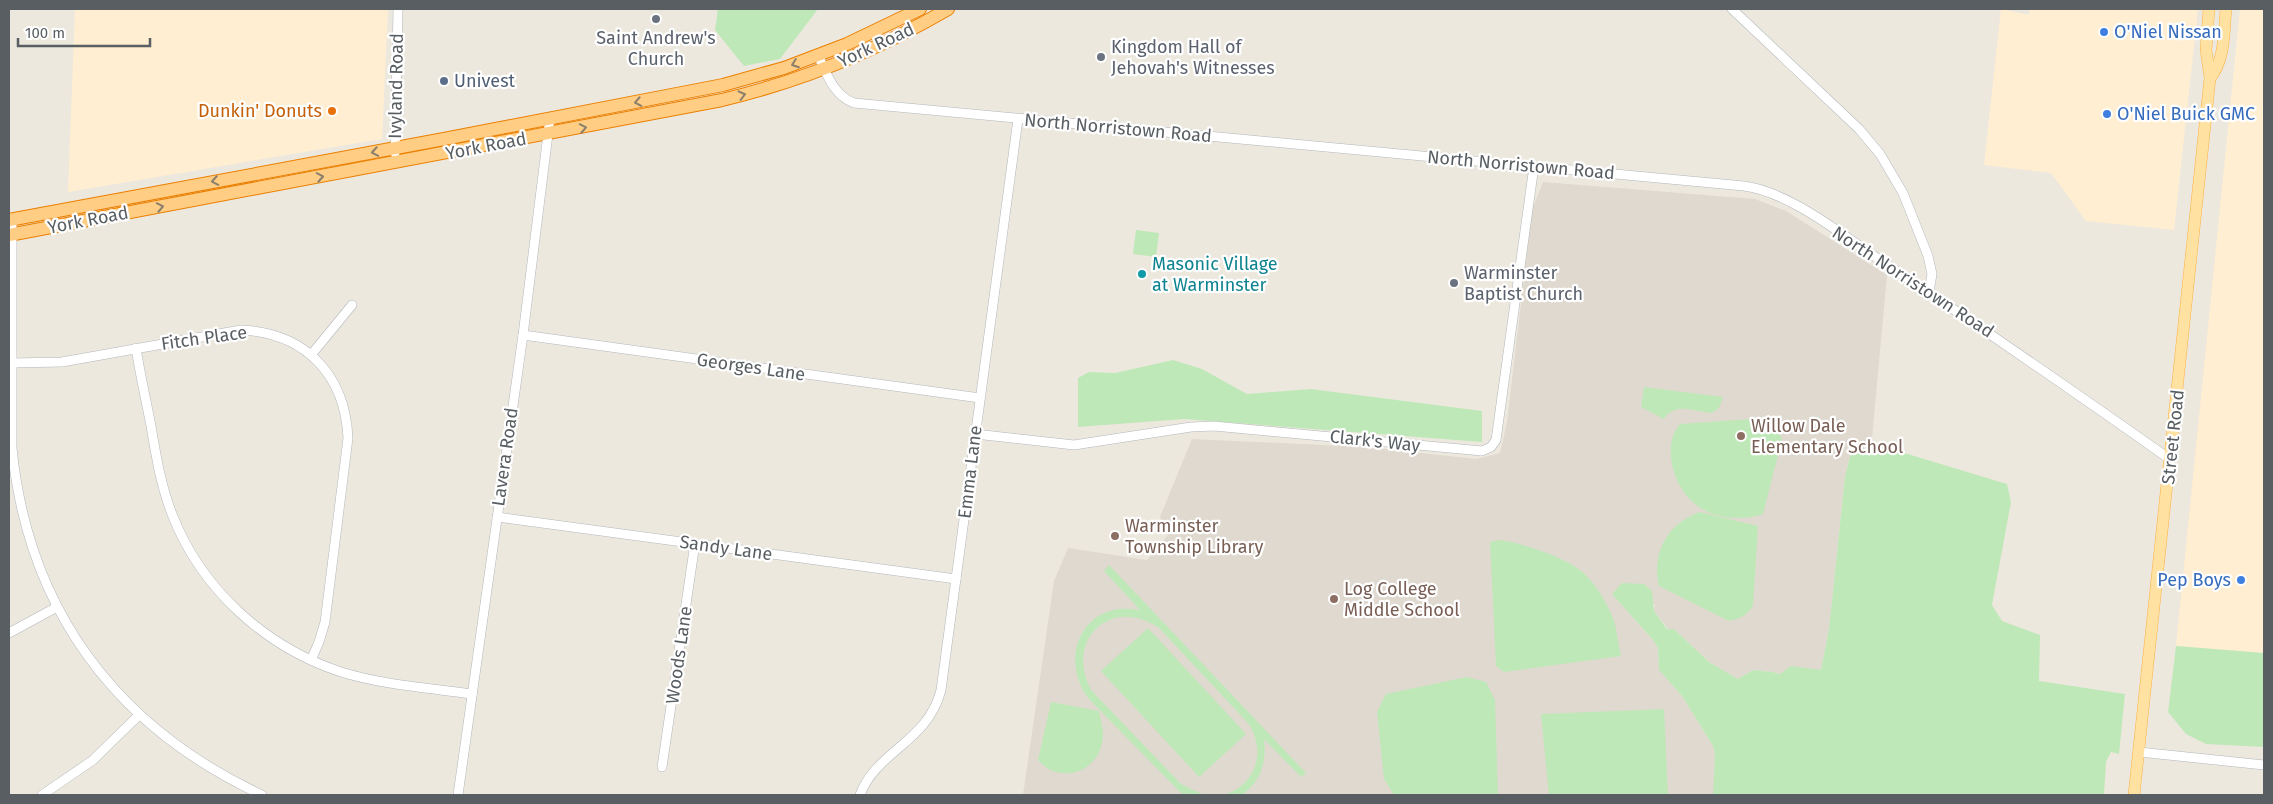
<svg xmlns="http://www.w3.org/2000/svg" width="2273" height="804" font-family="'Fira Sans',sans-serif">
  <rect width="100%" height="100%" fill="#ede8de"/>
  <!-- commercial -->
  <g fill="#ffeed1">
    <path d="M75 9H388L382 139 68 192Z"/>
    <path d="M2001 9 2029 15V9H2198L2174 230 2086 221 2051 173 1984 165Z"/>
    <path d="M2240 9H2264V653L2176 646Z"/>
  </g>
  <!-- education -->
  <path fill="#dfd9cf" d="M1543 182 1755 199 1786 211 1887 275 1871 449 1851 453 1845 476 1829 629 1821 670H1787L1780 674 1773 672 1753 670 1738 679 1709 662 1674 629H1668L1654 611 1655 604 1612 594 1653 640 1658 648 1659 670 1682 696 1713 746 1715 754 1714 795H1023L1054 581 1068 548 1147 560 1168 535 1160 517 1192 439 1366 447 1476 459 1500 453 1507 422 1532 210Z"/>
  <!-- green -->
  <g fill="#bfe8b8">
    <path d="M718 9H818L780 59 744 66 715 30Z"/>
    <path d="M1136 230 1159 233 1156 257 1133 254Z"/>
    <path d="M1173 360 1202 369 1247 394 1311 389 1482 411V442L1184 419 1078 427V378L1089 372 1115 373Z"/>
    <path d="M1644 387 1723 397 1719 408 1712 413C1695 412 1675 401 1664 419L1641 407Z"/>
    <path d="M1766 418 1774 425 1782 439 1763 514C1744 521 1716 519 1699 507 1675 492 1660 447 1680 424Z"/>
    <path d="M1878 445 2007 484 2011 502 1992 605 2002 621 2040 635 2039 681 2125 694 2119 754 2111 752 2106 762 2104 795H1713L1715 754 1713 746 1682 696 1659 670 1658 648 1653 640 1612 594 1622 583 1644 584 1652 591 1654 611 1667 629H1674L1709 662 1738 679 1753 670 1773 672 1780 674 1791 666 1821 670 1829 629 1845 476 1851 453Z"/>
    <path d="M1700 512 1758 526 1753 605C1747 616 1741 618 1729 621L1659 586C1651 552 1668 523 1700 512Z"/>
    <path d="M1500 540C1524 544 1560 555 1580 570 1594 581 1606 601 1613 618 1617 629 1618 643 1621 656L1504 672 1496 666 1490 542Z"/>
    <path d="M1109 565 1306 773 1301 777 1264 739C1267 762 1261 781 1242 795H1224C1256 785 1267 751 1248 723L1159 628C1111 595 1063 641 1092 691L1181 784 1204 795H1184L1180 792 1089 699C1065 669 1072 621 1113 610 1122 608 1131 609 1140 610L1104 571Z"/>
    <path d="M1148 628 1246 734 1199 777 1101 671Z"/>
    <path d="M2176 646 2264 653V747L2206 744 2186 734 2168 712Z"/>
    <path d="M1467 677 1486 682 1495 700 1498 795H1394L1384 779 1377 712 1386 694Z"/>
    <path d="M1051 702 1099 711C1100 718 1103 727 1103 734 1103 761 1079 780 1053 771 1048 770 1042 764 1038 760Z"/>
    <path d="M1664 709 1668 795H1549L1541 714Z"/>
  </g>
  <g fill="none" stroke-linecap="round" stroke-linejoin="round">
    <!-- minor casing -->
    <g stroke="#b2b7bb" stroke-width="10">
      <g id="minor">
        <path d="M1732 9 1859 129 1880 154 1903 193 1928 256 1932 274 1929 292"/>
        <path d="M818 55C827 74 833 95 854 103L1744 186C1791 192 1846 238 1886 264 1982 328 2076 393 2171 460"/>
        <path d="M395 153 398 9"/>
        <path d="M12 220V448C28 610 116 727 262 795"/>
        <path d="M523 335 980 398"/>
        <path d="M136 348C140 374 146 400 151 426 156 456 161 486 172 514 201 589 265 647 341 672 383 685 429 688 472 694"/>
        <path d="M311 355 352 305"/>
        <path d="M12 363 62 362 241 330C306 333 345 375 348 438L325 622 319 642 311 660"/>
        <path d="M975 434 1074 445 1191 427 1214 426 1482 451 1491 447 1496 440 1534 166"/>
        <path d="M497 517 956 579"/>
        <path d="M9 633 57 607"/>
        <path d="M2139 752 2264 765"/>
        <path d="M662 767 695 543"/>
        <path d="M42 795 93 760 139 715"/>
        <path d="M458 795 523 335 550 118"/>
        <path d="M860 795C876 751 928 742 941 690L1018 119"/>
      </g>
    </g>
    <!-- major casing -->
    <g stroke="#ffb045" stroke-width="12">
      <g id="major">
        <path d="M2210 78C2225 61 2224 31 2226 9"/>
        <path d="M2134 795 2210 78 2206 50 2209 9"/>
      </g>
    </g>
    <!-- highway casing -->
    <g stroke="#eb7f00" stroke-width="14">
      <g id="highway">
        <path d="M9 220 444 139 723 85 784 68 847 44 920 9"/>
        <path d="M9 235 722 100C801 81 878 50 948 9"/>
      </g>
    </g>
    <!-- minor -->
    <use href="#minor" stroke="#fff" stroke-width="9"/>
    <!-- major -->
    <use href="#major" stroke="#ffe2a1" stroke-width="11"/>
    <!-- highway -->
    <use href="#highway" stroke="#ffcd83" stroke-width="12"/>
  </g>
  <!-- one-way arrows -->
  <defs><path id="oneway-chevron" d="M-2-3.5L2.5 0L-2 3.5" fill="none" stroke-width="1.6" stroke-linecap="round" stroke-linejoin="round" transform="scale(1.25)"/></defs>
  <g stroke="#8a7f6c">
    <use href="#oneway-chevron" transform="translate(795 64) rotate(160)"/>
    <use href="#oneway-chevron" transform="translate(742 95) rotate(-14)"/>
    <use href="#oneway-chevron" transform="translate(638 102) rotate(169)"/>
    <use href="#oneway-chevron" transform="translate(583 128) rotate(-11)"/>
    <use href="#oneway-chevron" transform="translate(375 152) rotate(170)"/>
    <use href="#oneway-chevron" transform="translate(320 177) rotate(-10)"/>
    <use href="#oneway-chevron" transform="translate(215 181) rotate(170)"/>
    <use href="#oneway-chevron" transform="translate(160 207) rotate(-11)"/>
  </g>
  <!-- markers -->
  <g fill="#6b7280" stroke="#fff" stroke-width="2">
    <circle cx="656" cy="19" r="5"/>
    <circle cx="1101" cy="57" r="5"/>
    <circle cx="1454" cy="283" r="5"/>
  </g>
  <g fill="#3f7fe0" stroke="#fff" stroke-width="2">
    <circle cx="2104" cy="32" r="5"/>
    <circle cx="2107" cy="114" r="5"/>
    <circle cx="2241" cy="580" r="5"/>
  </g>
  <circle fill="#5c6f8a" stroke="#fff" stroke-width="2" cx="444" cy="81" r="5"/>
  <circle fill="#e8710a" stroke="#fff" stroke-width="2" cx="332" cy="111" r="5"/>
  <circle fill="#0f9aa8" stroke="#fff" stroke-width="2" cx="1142" cy="274" r="5"/>
  <g fill="#8d6e63" stroke="#fff" stroke-width="2">
    <circle cx="1741" cy="436" r="5"/>
    <circle cx="1115" cy="536" r="5"/>
    <circle cx="1334" cy="599" r="5"/>
  </g>
  <g text-anchor="middle" stroke-width="4.5" stroke-linejoin="round" paint-order="stroke">
    <!-- shop labels -->
    <g font-size="18" fill="#366cbe" stroke="#fff" text-anchor="start">
      <text x="2114" y="38">O'Niel Nissan</text>
      <text x="2117" y="120">O'Niel Buick GMC</text>
      <text x="2231" y="586" text-anchor="end">Pep Boys</text>
    </g>
    <!-- worship labels -->
    <g font-size="18" fill="#5b616d" stroke="#fff" text-anchor="start">
      <text x="656" y="44" text-anchor="middle">Saint Andrew's<tspan x="656" dy="21">Church</tspan></text>
      <text x="1111" y="53">Kingdom Hall of<tspan x="1111" dy="21">Jehovah's Witnesses</tspan></text>
      <text x="1464" y="279">Warminster<tspan x="1464" dy="21">Baptist Church</tspan></text>
    </g>
    <!-- street labels -->
    <g font-size="18" fill="#585e62" stroke="#fff">
      <text transform="translate(876 45) rotate(-25)" y="6">York Road</text>
      <text transform="translate(396 86) rotate(-89)" y="6">Ivyland Road</text>
      <text transform="translate(1118 128) rotate(5)" y="6">North Norristown Road</text>
      <text transform="translate(486 146) rotate(-11)" y="6">York Road</text>
      <text transform="translate(1521 165) rotate(5)" y="6">North Norristown Road</text>
      <text transform="translate(88 220) rotate(-11)" y="6">York Road</text>
      <text transform="translate(1913 282) rotate(33)" y="6">North Norristown Road</text>
      <text transform="translate(204 338) rotate(-8)" y="6">Fitch Place</text>
      <text transform="translate(751 367) rotate(8)" y="6">Georges Lane</text>
      <text transform="translate(2173 437) rotate(-84)" y="6">Street Road</text>
      <text transform="translate(1375 441) rotate(6)" y="6">Clark's Way</text>
      <text transform="translate(505 457) rotate(-82)" y="6">Lavera Road</text>
      <text transform="translate(970 472) rotate(-83)" y="6">Emma Lane</text>
      <text transform="translate(726 548) rotate(8)" y="6">Sandy Lane</text>
      <text transform="translate(679 655) rotate(-82)" y="6">Woods Lane</text>
    </g>
    <!-- service labels -->
    <g font-size="18" fill="#4e5e75" stroke="#fff" text-anchor="start">
      <text x="454" y="87">Univest</text>
    </g>
    <!-- food labels -->
    <g font-size="18" fill="#c56008" stroke="#fff" text-anchor="end">
      <text x="322" y="117">Dunkin' Donuts</text>
    </g>
    <!-- culture labels -->
    <g font-size="18" fill="#0d838f" stroke="#fff" text-anchor="start">
      <text x="1152" y="270">Masonic Village<tspan x="1152" dy="21">at Warminster</tspan></text>
    </g>
    <!-- education labels -->
    <g font-size="18" fill="#785e54" stroke="#fff" text-anchor="start">
      <text x="1751" y="432">Willow Dale<tspan x="1751" dy="21">Elementary School</tspan></text>
      <text x="1125" y="532">Warminster<tspan x="1125" dy="21">Township Library</tspan></text>
      <text x="1344" y="595">Log College<tspan x="1344" dy="21">Middle School</tspan></text>
    </g>
  </g>
  <!-- border -->
  <rect width="2273" height="804" fill="none" stroke="#585e62" stroke-width="20"/>
  <!-- scale -->
  <path d="M18 38v8h132v-8" fill="none" stroke="#585e62" stroke-width="2.5"/>
  <text x="25" y="38" font-size="15" fill="#585e62" stroke="#ffffff" stroke-width="4" paint-order="stroke">100 m</text>
</svg>
